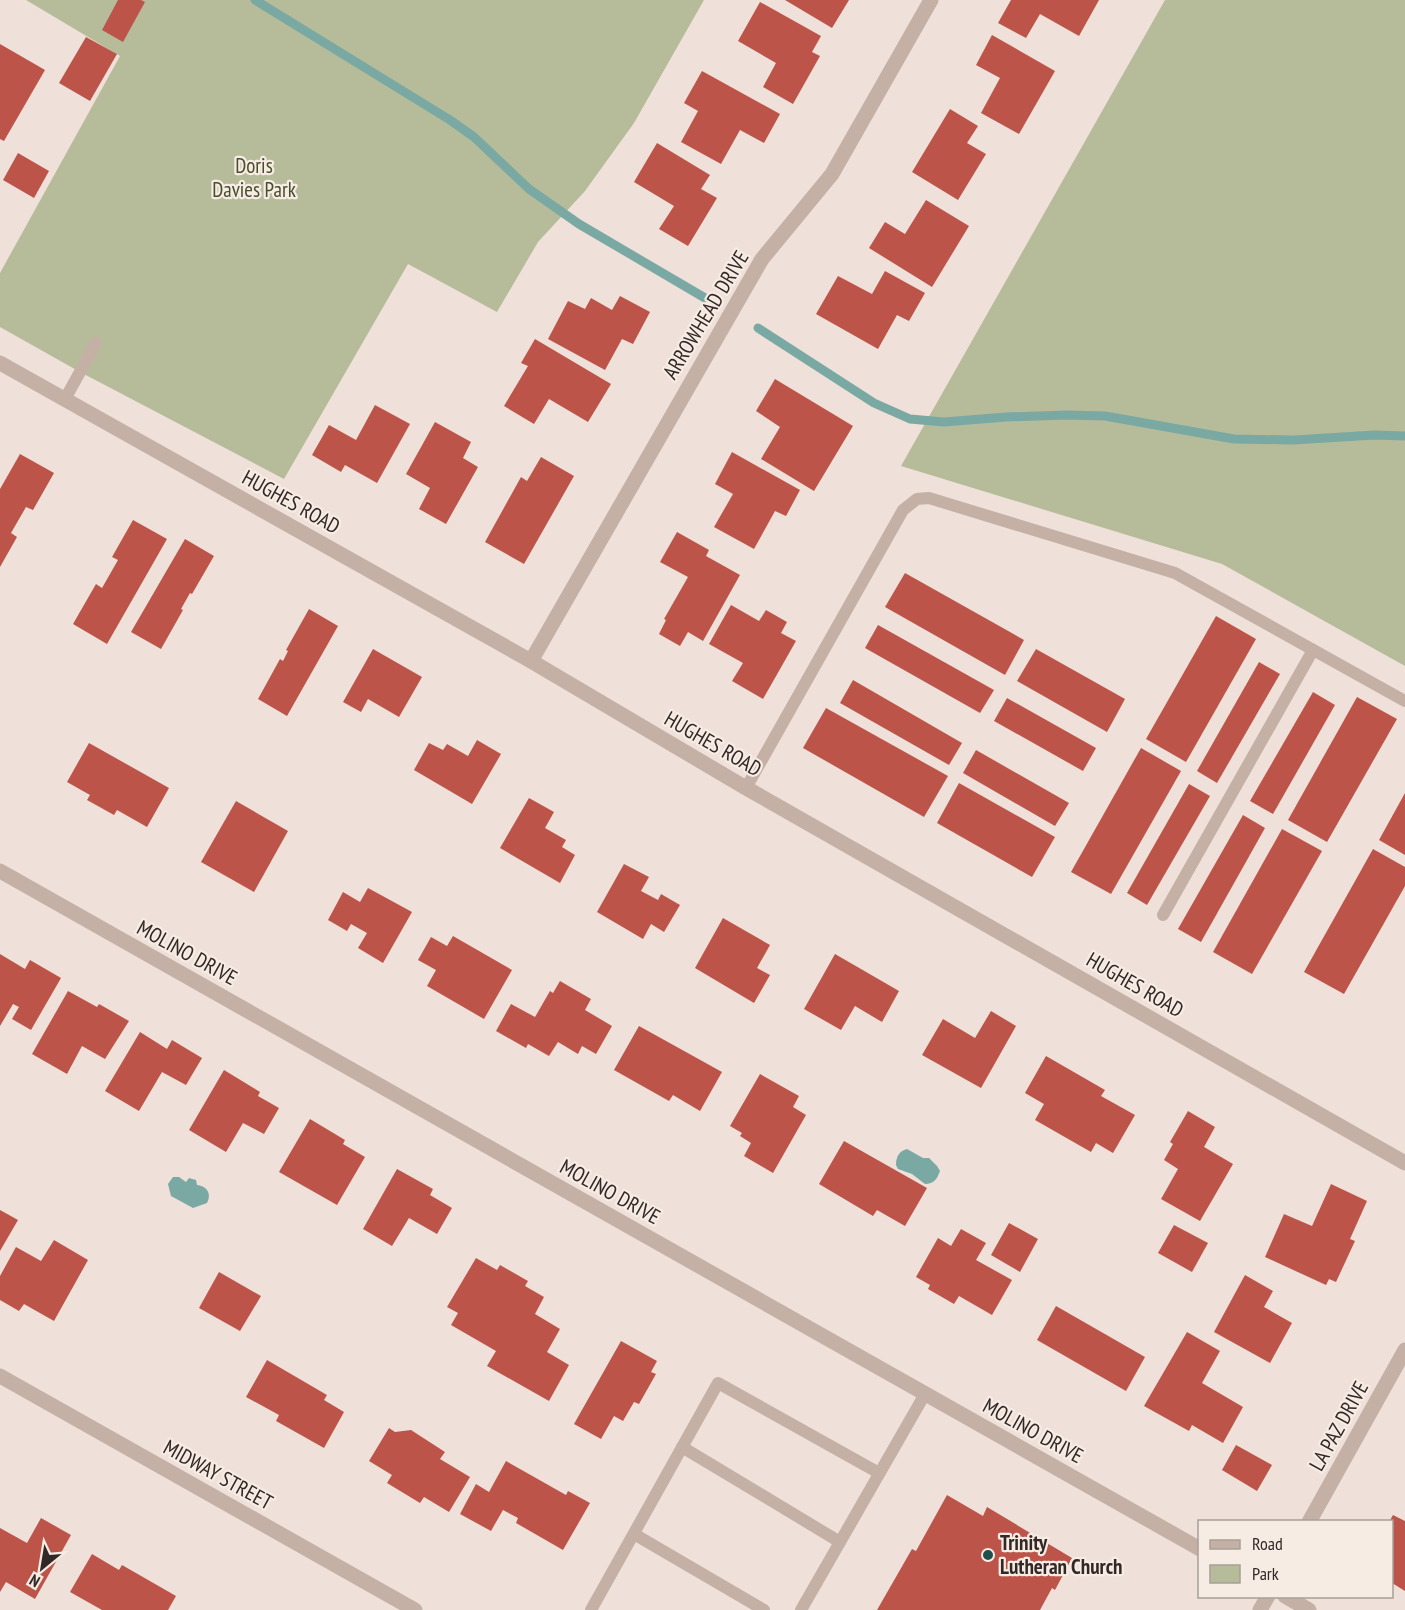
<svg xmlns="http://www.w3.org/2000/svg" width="1405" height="1610" font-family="'PT Sans Narrow',sans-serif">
  <rect width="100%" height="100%" fill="#efe1d9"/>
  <!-- green -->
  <g fill="#b6bc9a">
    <path d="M26 0H704L634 123 585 191 538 242 497 312 408 264 284 479 80 372 0 327V273L120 56Z"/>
    <path d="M1165 0H1405V666L1222 564 901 466Z"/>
  </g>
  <!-- water -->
  <g fill="#7aa9a4">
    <path d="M907 1149 923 1158H929L937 1166 940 1171C937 1179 934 1184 925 1184L912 1174 898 1169 896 1165C896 1157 899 1151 907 1149Z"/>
    <path d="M173 1177H179L186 1182 189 1178 196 1180 197 1185C207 1186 212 1194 207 1203L193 1208 171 1196 168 1184Z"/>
  </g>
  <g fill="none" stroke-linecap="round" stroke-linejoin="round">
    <!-- stream -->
    <g stroke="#7aa9a4" stroke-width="9">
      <path d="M255 0 450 120 474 137 529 189 579 224 705 298"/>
      <path d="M758 328 874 403 910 419 944 422 1006 417 1067 415 1105 416 1234 439 1294 440 1374 435 1405 436"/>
    </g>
  </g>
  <!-- building -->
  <g fill="#bc5449">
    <path d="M118 0H141L145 2 123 42 102 30Z"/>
    <path d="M785 0H849L832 28Z"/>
    <path d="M1011 0H1099L1079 36 1040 14 1026 38 998 23Z"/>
    <path d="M760 2 821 36 812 52 820 56 793 104 763 87 776 63 738 41Z"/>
    <path d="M992 35 1055 71 1019 134 981 113 1000 78 976 65Z"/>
    <path d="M86 37 117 54 90 101 59 83Z"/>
    <path d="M0 44 45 70 4 141 0 139Z"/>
    <path d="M702 71 780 114 764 143 740 130 721 164 681 142 698 111 684 103Z"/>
    <path d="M950 109 978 126 967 143 986 154 958 200 912 172Z"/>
    <path d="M657 143 710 175 701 189 717 198 688 246 659 229 674 206 634 182Z"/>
    <path d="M18 153 49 171 34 198 3 180Z"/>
    <path d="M926 200 969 226 932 287 869 248 885 222 905 234Z"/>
    <path d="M885 271 925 293 909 321 897 315 878 349 816 314 838 276 872 294Z"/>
    <path d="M620 296 650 312 633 344 622 339 605 370 548 339 568 301 585 309 591 298 612 310Z"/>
    <path d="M535 339 611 384 588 422 549 399 534 424 504 406 528 366 521 363Z"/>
    <path d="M775 379 853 426 814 491 761 459 780 427 756 411Z"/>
    <path d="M375 405 410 424 377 483 345 465 341 472 312 455 329 425 356 440Z"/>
    <path d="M435 422 471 442 463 458 478 467 446 524 419 509 430 488 406 474Z"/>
    <path d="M732 452 800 490 786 516 775 511 754 549 714 527 733 494 715 484Z"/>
    <path d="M20 454 54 473 33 510 26 507 11 533 17 537 0 567V489Z"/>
    <path d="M541 457 574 476 524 564 485 542 521 477 527 481Z"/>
    <path d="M133 520 167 539 107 644 73 624 96 584 102 588 118 560 112 557Z"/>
    <path d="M677 532 709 550 706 556 740 575 703 641 688 632 680 646 659 634 666 620 664 619 688 577 660 562Z"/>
    <path d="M185 539 214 556 192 594 190 593 181 609 183 610 161 649 131 632Z"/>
    <path d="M905 573 1024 640 1005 675 885 607Z"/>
    <path d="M731 605 759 621 766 610 787 622 781 633 796 641 763 699 732 681 743 663 709 644Z"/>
    <path d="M309 609 338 626 287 716 258 699 280 659 283 661 288 651 286 650Z"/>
    <path d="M1216 616 1256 639 1186 762 1146 739Z"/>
    <path d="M878 625 994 690 980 713 865 648Z"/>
    <path d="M373 649 422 677 399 717 368 699 361 712 343 702Z"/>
    <path d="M1036 649 1125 699 1107 732 1017 681Z"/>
    <path d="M1259 662 1280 674 1217 783 1197 771Z"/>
    <path d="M853 680 962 743 949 765 840 703Z"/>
    <path d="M1313 692 1335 705 1273 814 1250 801Z"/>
    <path d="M1357 697 1397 719 1327 842 1288 820Z"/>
    <path d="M1007 698 1096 748 1083 771 994 721Z"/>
    <path d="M826 708 948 776 924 817 803 748Z"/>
    <path d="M477 740 501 754 472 804 414 770 429 743 443 750 447 744 468 756Z"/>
    <path d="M89 743 169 788 147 827 117 810 114 815 87 800 90 795 67 782Z"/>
    <path d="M1141 748 1181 771 1111 894 1071 872Z"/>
    <path d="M976 750 1069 803 1055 826 963 773Z"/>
    <path d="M959 783 1055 837 1032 877 937 823Z"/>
    <path d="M1189 784 1210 796 1147 905 1127 893Z"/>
    <path d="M1405 793V855L1379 840Z"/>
    <path d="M529 798 554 812 545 828 566 840 562 847 575 855 560 883 500 848Z"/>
    <path d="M236 801 288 831 254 892 201 862Z"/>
    <path d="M1243 815 1265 828 1201 942 1178 929Z"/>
    <path d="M1282 829 1322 851 1252 974 1213 952Z"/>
    <path d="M1373 849 1405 867V886L1344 994 1304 972Z"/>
    <path d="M624 864 649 877 641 891 658 900 661 894 680 905 664 932 651 924 643 939 597 912Z"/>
    <path d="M368 888 412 912 383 963 358 948 367 933 351 924 347 931 328 920 343 892 360 902Z"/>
    <path d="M723 918 770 945 757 968 770 975 754 1003 695 968Z"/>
    <path d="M453 936 512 970 484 1019 427 986 436 970 418 960 431 937 447 946Z"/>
    <path d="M0 954 25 969 30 960 61 978 31 1030 12 1019 19 1007 13 1004 0 1026Z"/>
    <path d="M835 954 899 991 882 1022 855 1006 841 1030 804 1009Z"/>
    <path d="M560 981 591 999 585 1010 612 1026 596 1054 582 1046 578 1054 558 1042 549 1056 528 1044 526 1048 496 1031 511 1004 535 1017 550 991 553 993Z"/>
    <path d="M68 991 97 1007 99 1004 129 1021 105 1059 82 1046 67 1074 32 1054Z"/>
    <path d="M991 1011 1016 1026 981 1088 922 1055 943 1019 975 1038Z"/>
    <path d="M639 1026 722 1072 700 1111 673 1095 669 1101 614 1070Z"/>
    <path d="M140 1032 167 1049 172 1040 202 1058 186 1085 162 1072 139 1111 105 1091Z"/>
    <path d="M1046 1056 1105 1090 1101 1096 1135 1115 1113 1153 1096 1143 1091 1152 1035 1120 1044 1104 1025 1093Z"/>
    <path d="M224 1070 260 1092 258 1096 279 1108 264 1134 243 1123 226 1152 189 1130Z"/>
    <path d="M760 1074 799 1096 793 1107 806 1115 773 1173 744 1156 751 1143 740 1136 742 1133 730 1126Z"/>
    <path d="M1188 1111 1215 1127 1204 1147 1233 1164 1200 1221 1161 1199 1178 1169 1164 1160 1173 1144 1170 1142Z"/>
    <path d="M310 1119 345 1140 343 1144 365 1157 337 1205 279 1172Z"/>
    <path d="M844 1141 927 1188 905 1226 877 1210 873 1216 819 1184Z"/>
    <path d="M397 1169 433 1189 430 1195 452 1208 437 1234 409 1218 392 1246 363 1229Z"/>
    <path d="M1331 1184 1367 1201 1350 1239 1355 1241 1336 1282 1329 1279 1326 1285 1265 1257 1284 1214 1312 1226Z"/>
    <path d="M0 1210 18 1220 0 1251Z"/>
    <path d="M1009 1223 1038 1239 1020 1272 991 1255Z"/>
    <path d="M1174 1225 1208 1243 1192 1272 1158 1253Z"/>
    <path d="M961 1229 986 1243 976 1260 1012 1280 992 1315 959 1296 954 1304 928 1289 930 1285 916 1277 938 1238 951 1246Z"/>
    <path d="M54 1240 88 1260 54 1321 24 1304 19 1311 0 1300V1276L16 1247 41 1261Z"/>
    <path d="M476 1258 497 1270 500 1265 528 1281 525 1286 544 1297 535 1314 560 1329 547 1352 569 1365 549 1401 487 1366 496 1351 451 1325 458 1313 447 1307Z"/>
    <path d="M219 1272 261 1296 240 1331 199 1308Z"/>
    <path d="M1245 1275 1273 1291 1264 1307 1292 1323 1270 1363 1214 1332Z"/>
    <path d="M1056 1306 1145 1357 1126 1391 1037 1340Z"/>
    <path d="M1187 1332 1220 1351 1202 1383 1243 1407 1223 1443 1192 1425 1189 1431 1144 1406Z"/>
    <path d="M621 1341 657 1361 651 1372 656 1374 639 1404 634 1402 623 1421 614 1416 601 1439 574 1424Z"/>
    <path d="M267 1360 327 1395 324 1400 344 1412 324 1448 276 1421 279 1415 246 1397Z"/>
    <path d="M389 1428 395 1432 411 1430 445 1452 440 1459 470 1477 449 1512 424 1497 420 1503 387 1483 392 1475 369 1461Z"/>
    <path d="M1236 1445 1272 1465 1257 1491 1222 1470Z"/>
    <path d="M506 1461 566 1495 568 1491 590 1503 563 1550 516 1523 518 1518 503 1510 491 1531 460 1514 476 1484 489 1492Z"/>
    <path d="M947 1495 983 1516 987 1507 1072 1558 1055 1590 1052 1588 1040 1610H877L912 1549 916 1551Z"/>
    <path d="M1393 1515 1405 1521V1591L1392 1583V1522H1389Z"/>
    <path d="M41 1518 71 1535 35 1599 6 1582 0 1592V1528L27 1543Z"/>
    <path d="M92 1554 119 1570 122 1565 176 1596 168 1610H102L70 1592Z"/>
  </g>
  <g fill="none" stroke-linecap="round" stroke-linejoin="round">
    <!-- lane -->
    <g stroke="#c5b0a6" stroke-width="12">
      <path d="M65 399 96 343"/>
      <path d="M746 788 903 510 917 499 929 498 1175 573 1405 701"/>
      <path d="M1163 915 1313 650"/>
      <path d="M682 1447 840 1542"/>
      <path d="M634 1534 764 1610"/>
      <path d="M591 1610 718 1383 879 1473"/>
      <path d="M801 1610 925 1394"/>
    </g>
    <!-- street -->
    <g stroke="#c5b0a6" stroke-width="15">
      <path d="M0 363 531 661 746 788 1405 1163"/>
      <path d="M531 661 762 259 832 174 931 0"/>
      <path d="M0 871 1200 1549"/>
      <path d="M0 1376 415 1610"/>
      <path d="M1309 1522 1405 1350"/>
      <path d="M1285 1596 1309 1610"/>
      <path d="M1260 1610 1268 1596"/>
    </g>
  </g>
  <!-- markers -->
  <circle fill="#1f504c" stroke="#f7ece4" stroke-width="2" cx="988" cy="1555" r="6"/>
  <g text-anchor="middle" stroke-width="4.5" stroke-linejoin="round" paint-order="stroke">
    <!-- park labels -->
    <g font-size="21" fill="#474e2c" stroke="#f7ece4">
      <text x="254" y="173">Doris<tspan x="254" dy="24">Davies Park</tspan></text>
    </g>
    <!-- street labels -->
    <g font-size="21" fill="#322826" stroke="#f7ece4">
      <text transform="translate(706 315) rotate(-59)" y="7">ARROWHEAD DRIVE</text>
      <text transform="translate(291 502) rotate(29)" y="7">HUGHES ROAD</text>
      <text transform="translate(713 744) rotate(30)" y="7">HUGHES ROAD</text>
      <text transform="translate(187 953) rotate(29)" y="7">MOLINO DRIVE</text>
      <text transform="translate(1135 985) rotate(30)" y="7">HUGHES ROAD</text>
      <text transform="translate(610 1192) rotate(29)" y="7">MOLINO DRIVE</text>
      <text transform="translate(1339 1426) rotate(-61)" y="7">LA PAZ DRIVE</text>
      <text transform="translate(1033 1431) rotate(29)" y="7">MOLINO DRIVE</text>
      <text transform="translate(218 1475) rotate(29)" y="7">MIDWAY STREET</text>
    </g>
    <!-- poi labels -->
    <g font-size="21" font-weight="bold" fill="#322826" stroke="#f7ece4" text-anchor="start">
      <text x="1000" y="1550">Trinity<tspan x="1000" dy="24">Lutheran Church</tspan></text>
    </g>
  </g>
  <!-- legend -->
  <rect x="1198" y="1520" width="195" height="78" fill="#f7ece4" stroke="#a89e98" stroke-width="1.5"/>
  <rect x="1210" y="1540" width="30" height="9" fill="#c5b0a6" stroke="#a89e98" stroke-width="1.5"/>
  <text x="1252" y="1550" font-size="18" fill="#322826">Road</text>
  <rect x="1210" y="1565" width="30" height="18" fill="#b6bc9a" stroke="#a89e98" stroke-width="1.5"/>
  <text x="1252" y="1580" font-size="18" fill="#322826">Park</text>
  <!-- north arrow -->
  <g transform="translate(42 1568) rotate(210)" stroke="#f7ece4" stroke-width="4.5" paint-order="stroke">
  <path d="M0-4.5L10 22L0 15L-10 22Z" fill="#322826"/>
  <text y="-9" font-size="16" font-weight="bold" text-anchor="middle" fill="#322826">N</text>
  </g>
</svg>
